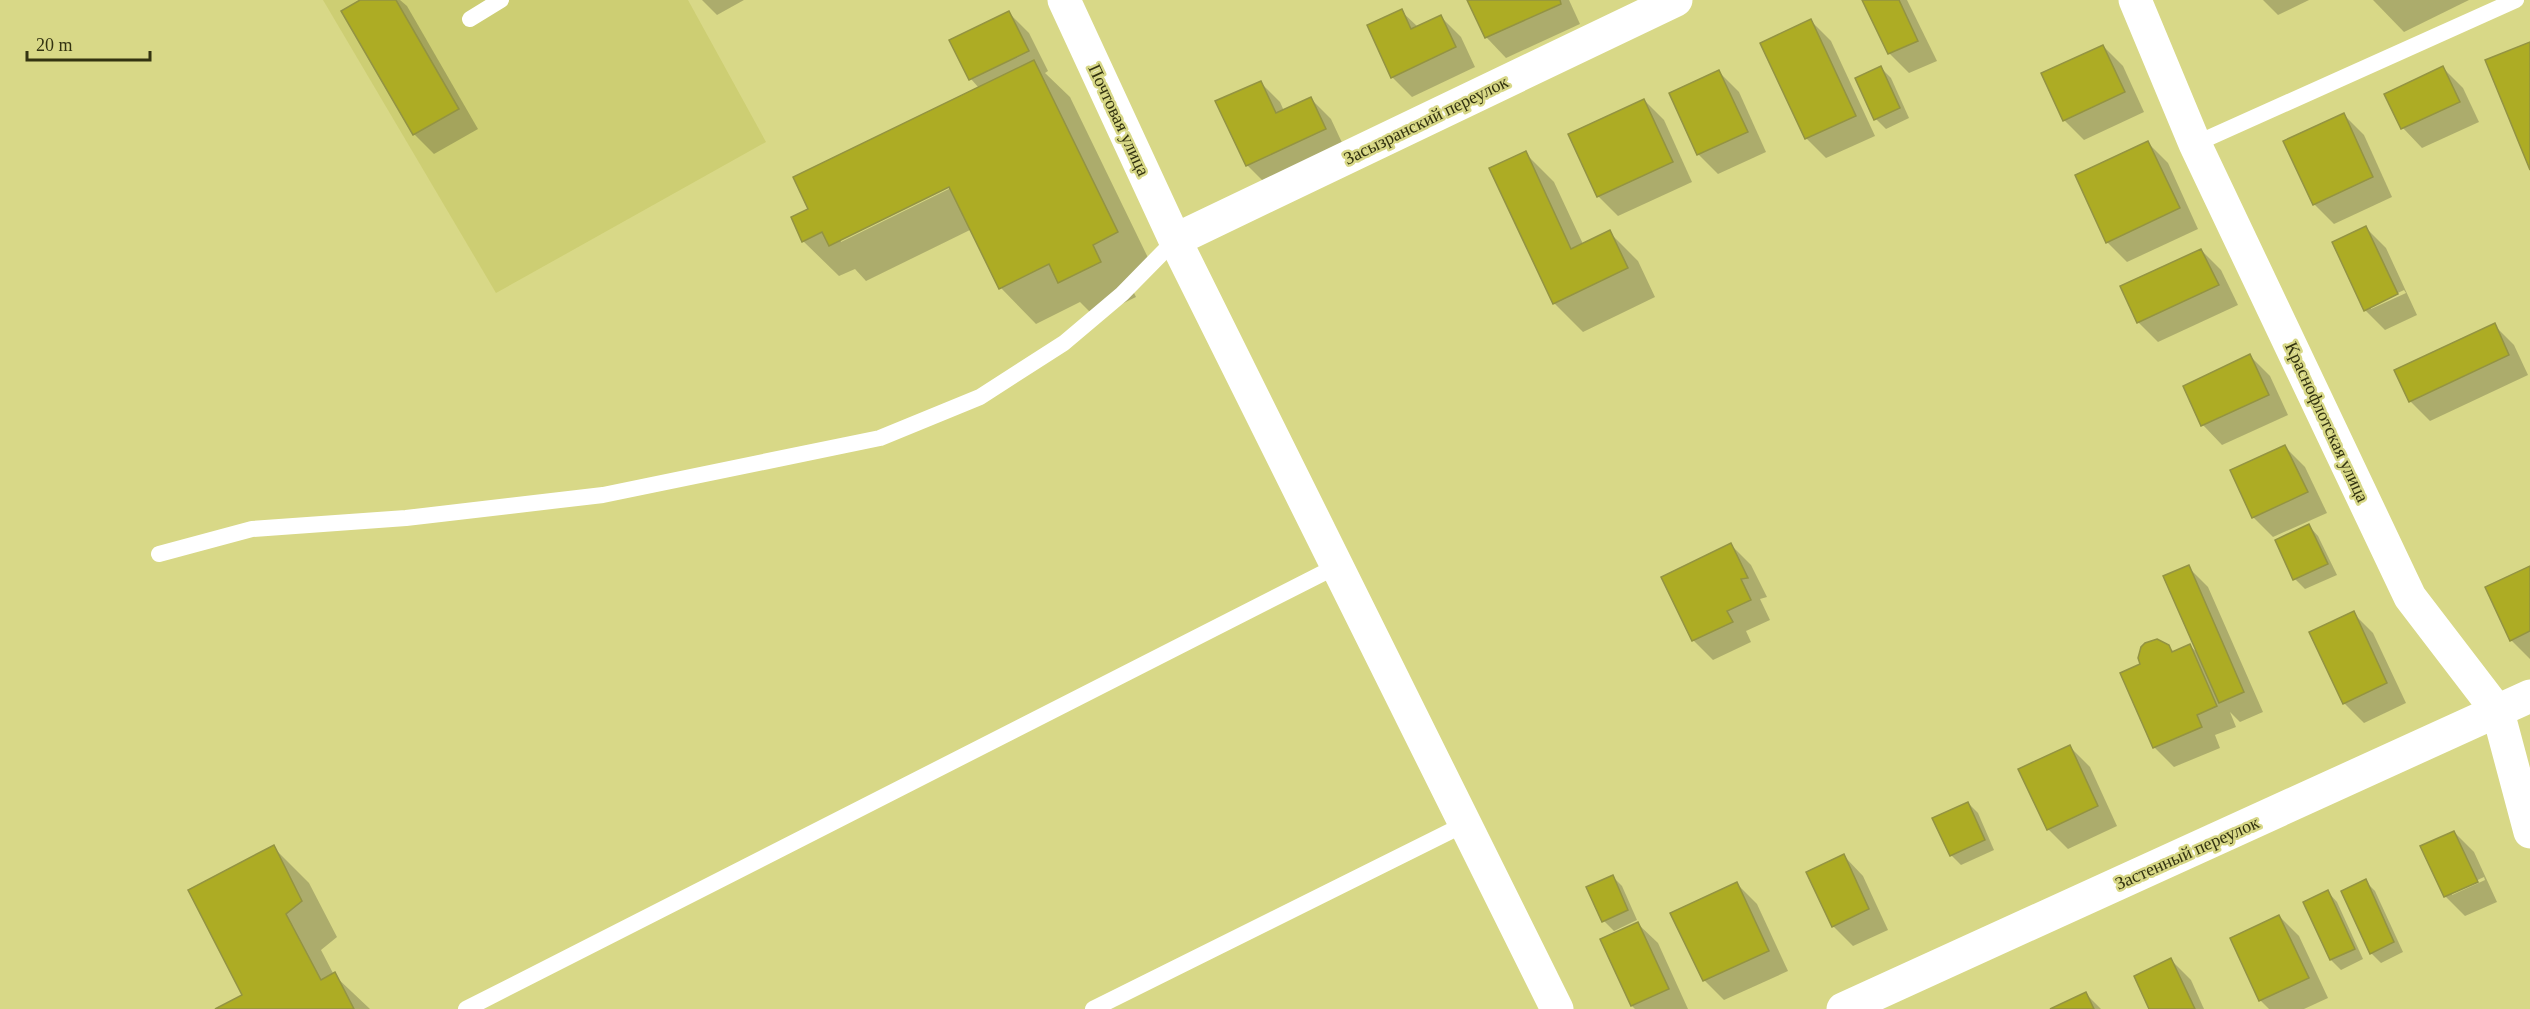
<svg xmlns="http://www.w3.org/2000/svg" width="2530" height="1009" font-family="'Times New Roman',serif">
  <rect width="100%" height="100%" fill="#d8d887"/>
  <!-- built -->
  <path fill="#cdce73" d="M323 0H688L766 142 496 293Z"/>
  <!-- shadow -->
  <g fill="#0003" fill-rule="evenodd">
    <path d="M363 0H400L407 6 478 129 434 154 414 134Z"/>
    <path d="M702 0H744L717 15Z"/>
    <path d="M1469 0H1569L1580 24 1506 58 1487 38Z"/>
    <path d="M1864 0H1907L1937 61 1909 73 1889 53Z"/>
    <path d="M2263 0H2309L2278 15Z"/>
    <path d="M2373 0H2469L2404 32Z"/>
    <path d="M1401 11 1418 27 1441 17 1461 37 1475 67 1412 97 1392 77Z"/>
    <path d="M1009 13 1029 33 1048 71 1045 73 1070 97 1153 268 1128 281 1136 297 1095 317 1080 302 1036 324 1001 288 972 229 866 281 855 269 839 276 803 241 810 209 979 88 971 79 951 41ZM955 182 957 185 841 242V238Z"/>
    <path d="M1811 21 1831 41 1875 136 1826 158 1806 138Z"/>
    <path d="M2103 46 2123 66 2144 112 2084 140 2064 120Z"/>
    <path d="M1881 68 1891 78 1909 118 1886 129 1876 119 1857 79Z"/>
    <path d="M2443 68 2463 88 2479 122 2422 148 2403 128Z"/>
    <path d="M1719 72 1739 92 1766 152 1718 174 1698 154Z"/>
    <path d="M1260 82 1280 102 1284 111 1311 99 1331 119 1345 149 1267 185 1247 165Z"/>
    <path d="M1644 100 1664 120 1692 182 1618 216 1598 196Z"/>
    <path d="M2344 115 2364 135 2392 197 2334 224 2314 204Z"/>
    <path d="M2148 143 2168 163 2198 229 2127 262 2107 242Z"/>
    <path d="M1525 153 1554 182 1583 244 1609 232 1638 261 1655 297 1583 332 1554 303Z"/>
    <path d="M2366 228 2386 248 2417 315 2385 330 2365 310ZM2404 290 2406 293 2371 309V306Z"/>
    <path d="M2201 250 2221 270 2238 305 2158 342 2138 322Z"/>
    <path d="M2494 325 2514 345 2528 375 2430 421 2410 401Z"/>
    <path d="M2250 356 2270 376 2288 415 2222 445 2203 425Z"/>
    <path d="M2285 447 2305 467 2327 513 2273 537 2253 517Z"/>
    <path d="M2309 526 2318 536 2337 575 2305 589 2295 579 2277 540Z"/>
    <path d="M1731 545 1751 565 1767 597 1760 599 1770 620 1746 631 1751 642 1713 660 1693 640Z"/>
    <path d="M2188 567 2208 587 2263 712 2240 722 2230 712 2236 727 2215 735 2220 748 2174 767 2154 747 2142 665 2168 646 2174 652 2189 645 2200 655Z"/>
    <path d="M2530 568V659L2511 640Z"/>
    <path d="M2353 613 2373 633 2406 703 2364 723 2344 703Z"/>
    <path d="M2070 747 2090 767 2117 826 2068 849 2048 829Z"/>
    <path d="M1968 803 1978 813 1994 850 1961 865 1951 855Z"/>
    <path d="M2454 832 2474 852 2497 902 2465 916 2445 896ZM2484 877 2485 880 2452 895V892Z"/>
    <path d="M273 847 309 883 337 937 321 950 334 975 370 1009H219L244 996Z"/>
    <path d="M1844 856 1863 876 1888 930 1853 946 1833 926Z"/>
    <path d="M1612 876 1622 886 1637 920 1614 931 1604 921Z"/>
    <path d="M2365 881 2375 891 2403 952 2381 963 2371 953Z"/>
    <path d="M1737 884 1757 904 1788 971 1724 1000 1704 980Z"/>
    <path d="M2328 892 2337 902 2363 959 2341 970 2331 960 2305 903Z"/>
    <path d="M2279 916 2299 936 2328 998 2304 1009H2269L2260 1000Z"/>
    <path d="M1638 924 1658 943 1688 1009H1635L1632 1006Z"/>
    <path d="M2171 960 2191 980 2204 1009H2151Z"/>
    <path d="M2086 994 2101 1009H2053Z"/>
  </g>
  <!-- building -->
  <g fill="#adac24" stroke="#939342" stroke-width="1.5">
    <path d="M360 0H396L459 109 413 135 341 11Z"/>
    <path d="M1467 0H1560L1561 4 1485 38Z"/>
    <path d="M1862 0H1899L1918 41 1888 54Z"/>
    <path d="M1402 9 1411 29 1441 15 1456 47 1391 78 1367 25Z"/>
    <path d="M1009 11 1029 51 969 80 949 40Z"/>
    <path d="M1811 19 1856 116 1805 139 1760 43Z"/>
    <path d="M2530 42V170L2485 60Z"/>
    <path d="M2103 45 2125 92 2063 121 2041 73Z"/>
    <path d="M1034 60 1118 232 1093 245 1101 262 1058 283 1049 264 999 289 949 187 829 246 822 232 802 242 791 217 808 209 793 177Z"/>
    <path d="M1881 66 1900 108 1874 120 1855 78Z"/>
    <path d="M2443 66 2460 102 2401 129 2384 94Z"/>
    <path d="M1719 70 1748 132 1697 155 1669 93Z"/>
    <path d="M1261 81 1276 113 1311 97 1326 129 1246 166 1215 101Z"/>
    <path d="M1644 99 1673 162 1597 197 1568 134Z"/>
    <path d="M2344 113 2373 177 2313 205 2283 141Z"/>
    <path d="M2148 141 2180 208 2106 243 2075 175Z"/>
    <path d="M1526 151 1571 249 1610 230 1628 268 1553 304 1489 168Z"/>
    <path d="M2366 226 2398 294 2364 311 2332 242Z"/>
    <path d="M2201 249 2219 285 2137 323 2120 286Z"/>
    <path d="M2495 323 2509 355 2409 402 2394 370Z"/>
    <path d="M2250 354 2269 395 2201 426 2183 386Z"/>
    <path d="M2285 445 2308 492 2252 518 2230 470Z"/>
    <path d="M2309 524 2328 564 2293 580 2275 540Z"/>
    <path d="M1731 543 1748 578 1741 579 1751 600 1727 611 1733 622 1692 641 1661 577Z"/>
    <path d="M2189 565 2244 692 2219 703 2163 576Z"/>
    <path d="M2530 566V631L2510 641 2485 587Z"/>
    <path d="M2354 611 2387 683 2343 704 2309 632Z"/>
    <path d="M2157 639 2169 645 2172 652 2190 644 2217 706 2197 715 2202 727 2153 748 2120 673 2140 664 2138 658 2141 647 2145 643Z"/>
    <path d="M2070 745 2098 806 2047 830 2018 769Z"/>
    <path d="M1968 802 1985 840 1950 856 1932 818Z"/>
    <path d="M2454 831 2478 882 2444 897 2420 846Z"/>
    <path d="M274 845 302 901 286 914 321 980 335 972 354 1009H215L242 995 188 890Z"/>
    <path d="M1844 854 1869 909 1832 927 1806 872Z"/>
    <path d="M1613 875 1628 910 1602 922 1586 887Z"/>
    <path d="M2366 879 2394 942 2370 954 2341 891Z"/>
    <path d="M1737 882 1769 951 1703 981 1670 913Z"/>
    <path d="M2328 890 2355 949 2330 960 2303 902Z"/>
    <path d="M2279 915 2309 978 2259 1001 2230 938Z"/>
    <path d="M1638 922 1669 989 1631 1006 1600 939Z"/>
    <path d="M2171 958 2195 1009H2149L2134 976Z"/>
    <path d="M2086 992 2094 1009H2050Z"/>
  </g>
  <g fill="none" stroke-linecap="round" stroke-linejoin="round">
    <!-- lane -->
    <g stroke="#fff" stroke-width="16">
      <path d="M470 19 501 0"/>
      <path d="M2195 144 2516 0"/>
      <path d="M159 554 252 529 406 518 603 495 880 438 980 397 1064 343 1122 294 1175 240"/>
      <path d="M466 1009 1337 566"/>
      <path d="M1093 1009 1465 824"/>
    </g>
    <!-- street -->
    <g stroke="#fff" stroke-width="33">
      <path d="M1064 0 1175 240 1557 1009"/>
      <path d="M2135 0 2195 144 2410 597 2498 712 2530 832"/>
      <path d="M1175 240 1676 0"/>
      <path d="M1843 1009 2530 696"/>
    </g>
  </g>
  <g text-anchor="middle" stroke-width="5" stroke-linejoin="round" paint-order="stroke">
    <!-- street labels -->
    <g font-size="18" fill="#331" stroke="#d8d887">
      <text transform="translate(1119 120) rotate(65)" y="6">Почтовая улица</text>
      <text transform="translate(1426 120) rotate(-26)" y="6">Засызранский переулок</text>
      <text transform="translate(2327 422) rotate(65)" y="6">Краснофлотская улица</text>
      <text transform="translate(2187 853) rotate(-24)" y="6">Застенный переулок</text>
    </g>
  </g>
  <!-- scale -->
  <path d="M27 51v9h123v-9" fill="none" stroke="#333311" stroke-width="3"/>
  <text x="36" y="51" font-size="18" fill="#333311" stroke="#d8d887" stroke-width="4.5" paint-order="stroke">20 m</text>
</svg>
